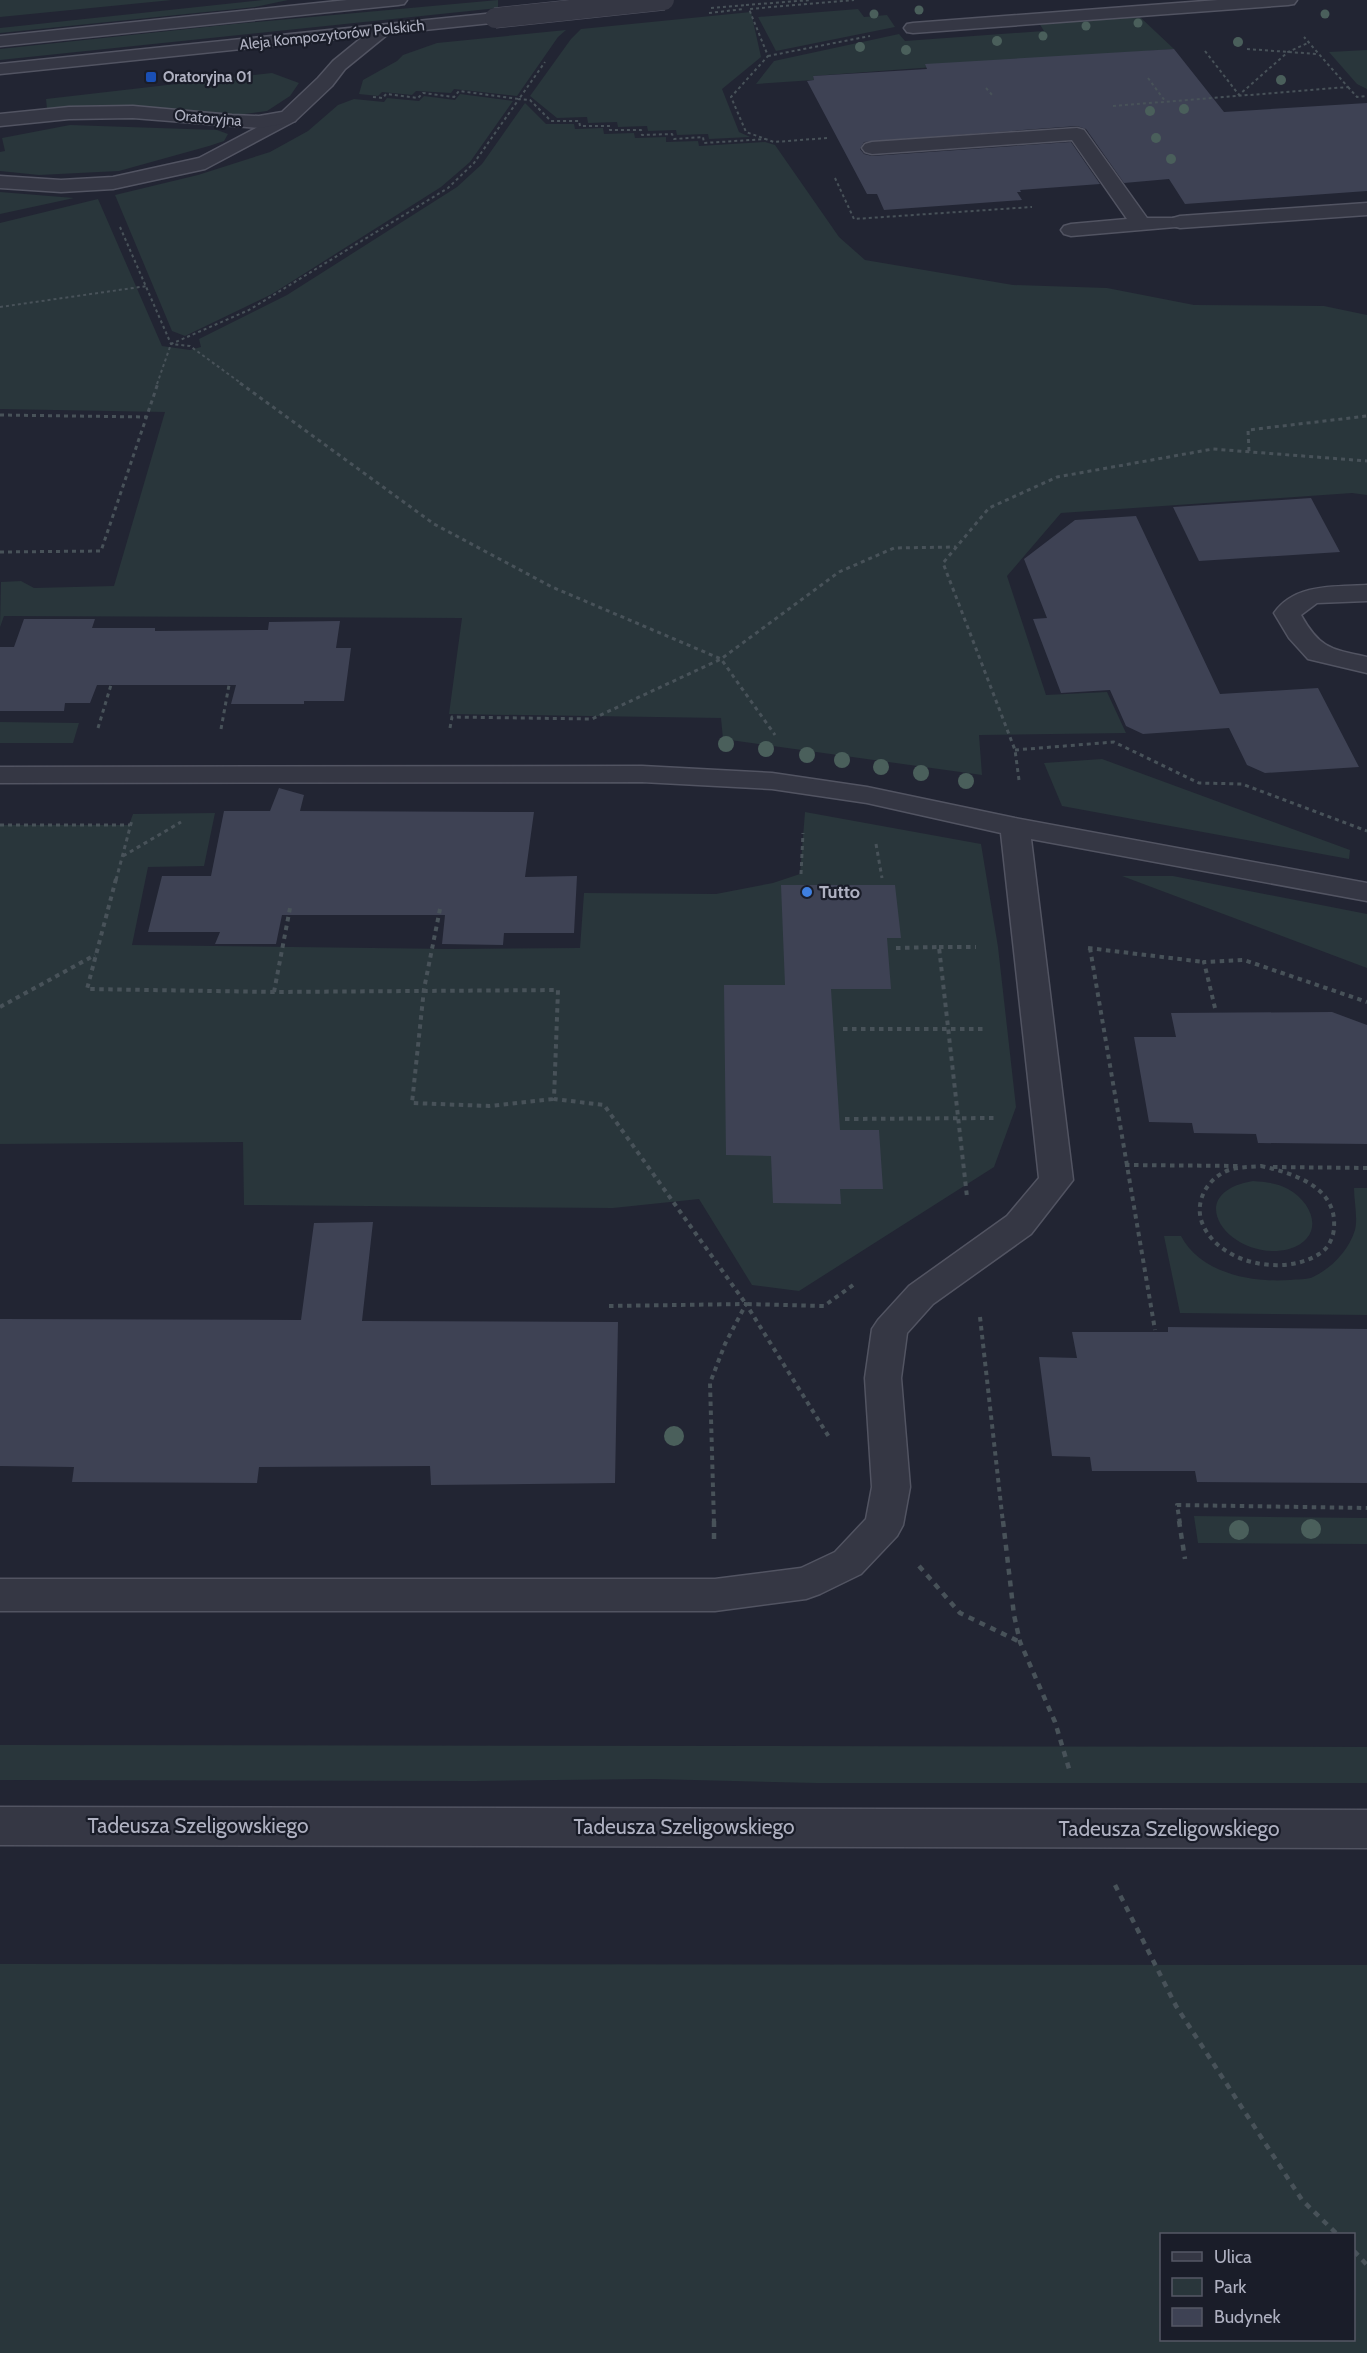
<svg xmlns="http://www.w3.org/2000/svg" width="1367" height="2353" font-family="Cabin,sans-serif">
  <rect width="100%" height="100%" fill="#222533"/>
  <!-- green -->
  <g fill="#29363b" fill-rule="evenodd">
    <path d="M0 0H172L0 17Z"/>
    <path d="M263 0H288L255 7 0 33V28Z"/>
    <path d="M498 0V8L0 60V49L234 24Z"/>
    <path d="M858 9 864 17 887 15 895 27 776 51 758 17Z"/>
    <path d="M751 12 761 57 722 89 739 132 750 137 709 139 708 134 677 135 676 130 648 131 647 126 618 127 617 122 588 123 587 117 557 118 530 96 571 39 581 29Z"/>
    <path d="M1140 17 1174 49 813 76 814 80 756 84 774 61 899 34 905 41 1044 31 1039 23Z"/>
    <path d="M566 30 558 37 517 96 454 89 451 93 416 91 412 95 382 92 378 96 359 94 363 80 397 61 403 55 437 43Z"/>
    <path d="M1367 50V89L1357 84 1329 52Z"/>
    <path d="M272 73 299 83 290 96 267 111 237 115 103 107 47 109 46 99Z"/>
    <path d="M460 94 513 101 470 162 441 187 272 294 185 336 172 331 115 195 198 175 270 152 308 131 338 105 354 99 384 102 387 98 419 101 424 96 455 100Z"/>
    <path d="M525 103 546 124H574L575 129 603 128 604 134 634 133 635 138 666 137V142L698 141 699 146 765 142 775 145 839 237 865 260 1013 285 1107 288 1194 305 1324 306 1367 315V495L1352 493 1061 513 1007 576 1046 695 1107 692 1126 733 979 735 982 775 723 739 721 718 449 714 462 618 4 616 0 627 1 582 21 581 34 588 114 586 165 412 0 409V223L98 199 162 346 190 350 201 347 199 339 287 295 457 187 482 164Z"/>
    <path d="M70 125 217 130 228 134 224 141 209 146 119 171 39 175 0 171V152L5 151 2 138Z"/>
    <path d="M0 192 74 198 0 214Z"/>
    <path d="M0 722 79 723 73 743H0Z"/>
    <path d="M1102 759 1350 850 1349 859 1062 806 1044 763Z"/>
    <path d="M805 812 981 844 998 947 1016 1107 994 1167 799 1291 752 1285 699 1199 613 1208 244 1205 243 1142 0 1144V825H129L133 814 215 813 204 866 148 867 132 945 451 949 580 948 584 893 716 894 773 883 800 874Z"/>
    <path d="M1122 876H1173L1367 914V968Z"/>
    <path d="M1253 1181C1265 1182 1278 1183 1288 1189 1315 1204 1325 1238 1289 1249 1233 1264 1177 1194 1253 1181Z"/>
    <path d="M1354 1188H1367V1315L1180 1313 1164 1236H1181C1200 1273 1252 1283 1290 1280 1297 1279 1307 1280 1313 1277 1332 1268 1349 1250 1355 1230 1358 1218 1354 1201 1354 1188Z"/>
    <path d="M1194 1516 1367 1518V1544L1198 1543Z"/>
    <path d="M0 1745 1367 1747V1783H816L653 1779 474 1781 0 1780Z"/>
    <path d="M0 1964 1367 1965V2353H0ZM1354 2234V2340H1162V2234Z"/>
  </g>
  <!-- building -->
  <g fill="#3e4254">
    <path d="M1174 49 1224 112 1367 103V191L1185 204 1169 179 1124 183 1086 129 1077 126 864 142 860 149 864 154 872 156 1071 142 1100 184 1020 190 1021 192H1017L1022 200 884 210 877 194H867L807 81 814 80 813 76 927 69 925 64Z"/>
    <path d="M1311 498 1340 552 1199 561 1173 507Z"/>
    <path d="M1136 516 1220 694 1318 688 1359 767 1265 773 1247 765 1229 728 1143 734 1126 726 1110 690 1061 693 1033 619 1047 618 1024 559 1075 520Z"/>
    <path d="M24 619H95L92 628H155V631L268 630 269 622 340 621 336 648H351L344 701H304V704H231L236 685H97L90 703H65L64 711H0V647H14Z"/>
    <path d="M279 788 304 795 300 811 534 812 525 877 577 876 574 933H504L503 945 442 944 445 915H282L276 944H215L220 932H148L162 876H211L224 811H270Z"/>
    <path d="M781 885H895L901 938H887L891 989H831L840 1130H879L883 1189H840L841 1204 773 1203 771 1156 726 1155 724 985H785Z"/>
    <path d="M1332 1012 1367 1025V1144L1258 1143 1256 1134 1194 1133 1192 1123 1149 1122 1134 1037H1176L1171 1013Z"/>
    <path d="M373 1222 362 1321 618 1322 615 1483 431 1485 430 1466 259 1467 257 1483 72 1482 74 1467 0 1466V1319L301 1320 314 1223Z"/>
    <path d="M1168 1327 1367 1329V1483L1197 1482 1195 1471H1092L1090 1457 1052 1456 1039 1357 1077 1358 1072 1332H1168Z"/>
  </g>
  <g fill="none" stroke-linecap="round" stroke-linejoin="round">
    <!-- service casing -->
    <g stroke="#525462" stroke-width="3">
      <g id="service">
        <path d="M1218 0H1297L1294 4 1288 5 913 33 907 32 904 28 907 24 913 23Z"/>
        <path d="M288 111 295 113 297 117 295 121 205 169 113 189 61 192 0 188V176L61 180 113 177 199 158Z"/>
        <path d="M1077 128 1084 130 1147 218H1187L1190 222 1187 226 1071 236 1064 234 1061 230 1064 226 1071 224 1127 219 1072 140 872 154 865 152 862 148 865 144 872 142Z"/>
        <path d="M1367 585V601L1317 603 1301 615C1320 649 1331 649 1367 657V673L1308 659 1289 638 1274 613C1295 583 1335 587 1367 585Z"/>
      </g>
    </g>
    <!-- minor casing -->
    <g stroke="#525462" stroke-width="3">
      <g id="minor">
        <path d="M382 25 388 26 391 30 388 34 345 69 332 86 295 121 288 123 259 128 133 118 69 119 0 126V114L69 107 133 106 232 115 259 116 282 112 318 78 333 61 376 26Z"/>
        <path d="M1367 203V215L1180 228 1173 226 1170 222 1173 218 1180 216Z"/>
        <path d="M642 766 772 773 867 787 1015 818 1367 883V901L1031 839 1073 1180 1031 1234 933 1304 907 1333 901 1378 910 1487 903 1525 897 1536 861 1574 820 1594 806 1599 715 1611H0V1579H715L801 1568 835 1552 866 1519 872 1487 865 1378 872 1329 878 1320 909 1286 1007 1216 1039 1178 1001 833 867 803 772 789 642 782 0 783V767Z"/>
      </g>
    </g>
    <!-- tertiary casing -->
    <g stroke="#525462" stroke-width="3">
      <g id="tertiary">
        <path d="M347 0H407L404 4 398 5 0 46V36Z"/>
        <path d="M495 13 501 14 504 18 501 22 0 74V64Z"/>
        <path d="M0 1807 1367 1810V1848L0 1845Z"/>
      </g>
    </g>
    <!-- path-far3 -->
    <g stroke="#485259" stroke-width="2" stroke-dasharray="3 3" stroke-linecap="butt">
      <path d="M746 5 811 0"/>
      <path d="M1247 49 1317 54"/>
      <path d="M1205 51 1239 95 1288 52 1308 43"/>
      <path d="M768 56 870 36"/>
      <path d="M1148 78 1165 101"/>
      <path d="M1348 87 1357 97 1367 96"/>
      <path d="M986 88 993 96"/>
      <path d="M373 97 383 98 386 94 418 98 423 93 454 97 459 91 519 99 545 62"/>
      <path d="M1113 106 1348 87 1304 37"/>
      <path d="M827 138 774 142 746 132 731 97 768 56 749 9 854 0"/>
      <path d="M835 178 854 219 1032 207"/>
      <path d="M120 227 171 344 190 346 242 384"/>
      <path d="M0 307 147 286"/>
      <path d="M157 384 171 344 249 310 448 188 474 163 519 99 530 100 551 121H579L580 126H610V130H641L642 135 672 134 674 139 703 137 704 143 766 139"/>
    </g>
    <!-- path-far2 -->
    <g stroke="#485259" stroke-width="3" stroke-dasharray="4 4" stroke-linecap="butt">
      <path d="M240 383 434 524 552 587 721 659 775 735"/>
      <path d="M0 415 146 417"/>
      <path d="M1249 451 1248 430 1367 416"/>
      <path d="M0 552 101 551 158 383"/>
      <path d="M98 728 111 685"/>
      <path d="M450 728 452 717 592 719 721 659 839 572 894 548 956 547"/>
      <path d="M221 729 229 685"/>
      <path d="M1015 750 1114 742 1199 783 1242 784 1367 831"/>
      <path d="M1019 780 1015 750 943 563 989 508 1057 477 1213 449 1367 461"/>
      <path d="M0 825H130"/>
      <path d="M876 844 882 878"/>
      <path d="M123 856 181 822"/>
      <path d="M801 874 803 833"/>
      <path d="M116 880 132 820"/>
    </g>
    <!-- path-far1 -->
    <g stroke="#485259" stroke-width="4" stroke-dasharray="4.5 4.5" stroke-linecap="butt">
      <path d="M116 879 87 989 274 992 558 990 554 1099 604 1105 746 1304 824 1306 856 1283"/>
      <path d="M440 909 424 989 412 1103 489 1106 554 1099"/>
      <path d="M939 947H976"/>
      <path d="M896 948 939 947 967 1197"/>
      <path d="M1088 948 1204 962"/>
      <path d="M1090 948 1155 1330"/>
      <path d="M274 992 290 908"/>
      <path d="M0 1007 95 955"/>
      <path d="M1215 1008 1204 962 1244 960 1367 1002"/>
      <path d="M843 1029H984"/>
      <path d="M845 1119 994 1118"/>
      <path d="M1125 1165 1242 1166"/>
      <path d="M1261 1166C1293 1173 1337 1187 1334 1227 1334 1237 1328 1249 1319 1254 1285 1276 1221 1265 1203 1225 1193 1203 1207 1178 1229 1170 1239 1167 1250 1167 1261 1166Z"/>
      <path d="M1273 1167 1367 1168"/>
      <path d="M609 1306 745 1304"/>
      <path d="M980 1317 1003 1523"/>
      <path d="M714 1523 710 1383 725 1344 746 1304 829 1437"/>
      <path d="M1180 1523 1177 1505 1367 1508"/>
    </g>
    <!-- path -->
    <g stroke="#485259" stroke-width="4.5" stroke-dasharray="6 6" stroke-linecap="butt">
      <path d="M714 1521V1540"/>
      <path d="M1003 1521 1014 1615 1020 1642 1055 1722 1070 1772"/>
      <path d="M1179 1521 1185 1559"/>
      <path d="M919 1566 960 1613 1020 1642"/>
      <path d="M1115 1885 1176 2006 1302 2200 1337 2234"/>
      <path d="M1354 2251 1367 2265"/>
    </g>
    <!-- service -->
    <use href="#service" fill="#353744" fill-rule="evenodd"/>
    <!-- minor -->
    <use href="#minor" fill="#353744" fill-rule="evenodd"/>
    <!-- tertiary -->
    <use href="#tertiary" fill="#353744" fill-rule="evenodd"/>
    <!-- tertiary-bridge casing -->
    <g stroke="#525462" stroke-width="21" stroke-linecap="butt">
      <path id="tertiary-bridge" d="M495 18 664 0"/>
    </g>
    <!-- path-bridge -->
    <g stroke="#485259" stroke-width="2" stroke-dasharray="3 3" stroke-linecap="butt">
      <path d="M711 8 746 5"/>
      <path d="M709 13 744 9"/>
    </g>
    <!-- tertiary-bridge -->
    <use href="#tertiary-bridge" stroke="#353744" stroke-width="20"/>
  </g>
  <!-- trees -->
  <g fill="#4a5f5b">
    <circle cx="919" cy="10" r="4.5"/>
    <circle cx="874" cy="14" r="4.5"/>
    <circle cx="1325" cy="14" r="4.5"/>
    <circle cx="1138" cy="23" r="4.5"/>
    <circle cx="1086" cy="26" r="4.5"/>
    <circle cx="1043" cy="36" r="4.5"/>
    <circle cx="997" cy="41" r="5"/>
    <circle cx="1238" cy="42" r="5"/>
    <circle cx="860" cy="47" r="5"/>
    <circle cx="906" cy="50" r="5"/>
    <circle cx="1281" cy="80" r="5"/>
    <circle cx="1184" cy="109" r="5"/>
    <circle cx="1150" cy="111" r="5"/>
    <circle cx="1156" cy="138" r="5"/>
    <circle cx="1171" cy="159" r="5"/>
    <circle cx="726" cy="744" r="8"/>
    <circle cx="766" cy="749" r="8"/>
    <circle cx="807" cy="755" r="8"/>
    <circle cx="842" cy="760" r="8"/>
    <circle cx="881" cy="767" r="8"/>
    <circle cx="921" cy="773" r="8"/>
    <circle cx="966" cy="781" r="8"/>
    <circle cx="674" cy="1436" r="10"/>
    <circle cx="1311" cy="1529" r="10"/>
    <circle cx="1239" cy="1530" r="10"/>
  </g>
  <!-- markers -->
  <rect fill="#1a4fb4" stroke="#1a1d29" stroke-width="2" x="145" y="71" width="12" height="12" rx="3"/>
  <circle fill="#3f7fe0" stroke="#1a1d29" stroke-width="2" cx="807" cy="892" r="6"/>
  <g text-anchor="middle" stroke-width="4.5" stroke-linejoin="round" paint-order="stroke">
    <!-- far-street labels -->
    <g font-size="15" fill="#afb1c1" stroke="#1a1d29">
      <text transform="translate(332 35) rotate(-6)" y="5">Aleja Kompozytorów Polskich</text>
      <text transform="translate(208 118) rotate(5)" y="5">Oratoryjna</text>
    </g>
    <!-- far-poi labels -->
    <g font-size="15" font-weight="bold" fill="#afb1c1" stroke="#1a1d29" text-anchor="start">
      <text x="163" y="82">Oratoryjna 01</text>
    </g>
    <!-- poi labels -->
    <g font-size="18" font-weight="bold" fill="#afb1c1" stroke="#1a1d29" text-anchor="start">
      <text x="819" y="898">Tutto</text>
    </g>
    <!-- near-street labels -->
    <g font-size="21" fill="#afb1c1" stroke="#1a1d29">
      <text x="198" y="1833">Tadeusza Szeligowskiego</text>
      <text x="684" y="1834">Tadeusza Szeligowskiego</text>
      <text x="1169" y="1836">Tadeusza Szeligowskiego</text>
    </g>
  </g>
  <!-- legend -->
  <rect x="1160" y="2233" width="195" height="108" fill="#1a1d29" stroke="#565866" stroke-width="1.5"/>
  <rect x="1172" y="2252" width="30" height="9" fill="#353744" stroke="#565866" stroke-width="1.5"/>
  <text x="1214" y="2263" font-size="18" fill="#afb1c1">Ulica</text>
  <rect x="1172" y="2278" width="30" height="18" fill="#29363b" stroke="#565866" stroke-width="1.5"/>
  <text x="1214" y="2293" font-size="18" fill="#afb1c1">Park</text>
  <rect x="1172" y="2308" width="30" height="18" fill="#3e4254" stroke="#565866" stroke-width="1.5"/>
  <text x="1214" y="2323" font-size="18" fill="#afb1c1">Budynek</text>
</svg>
